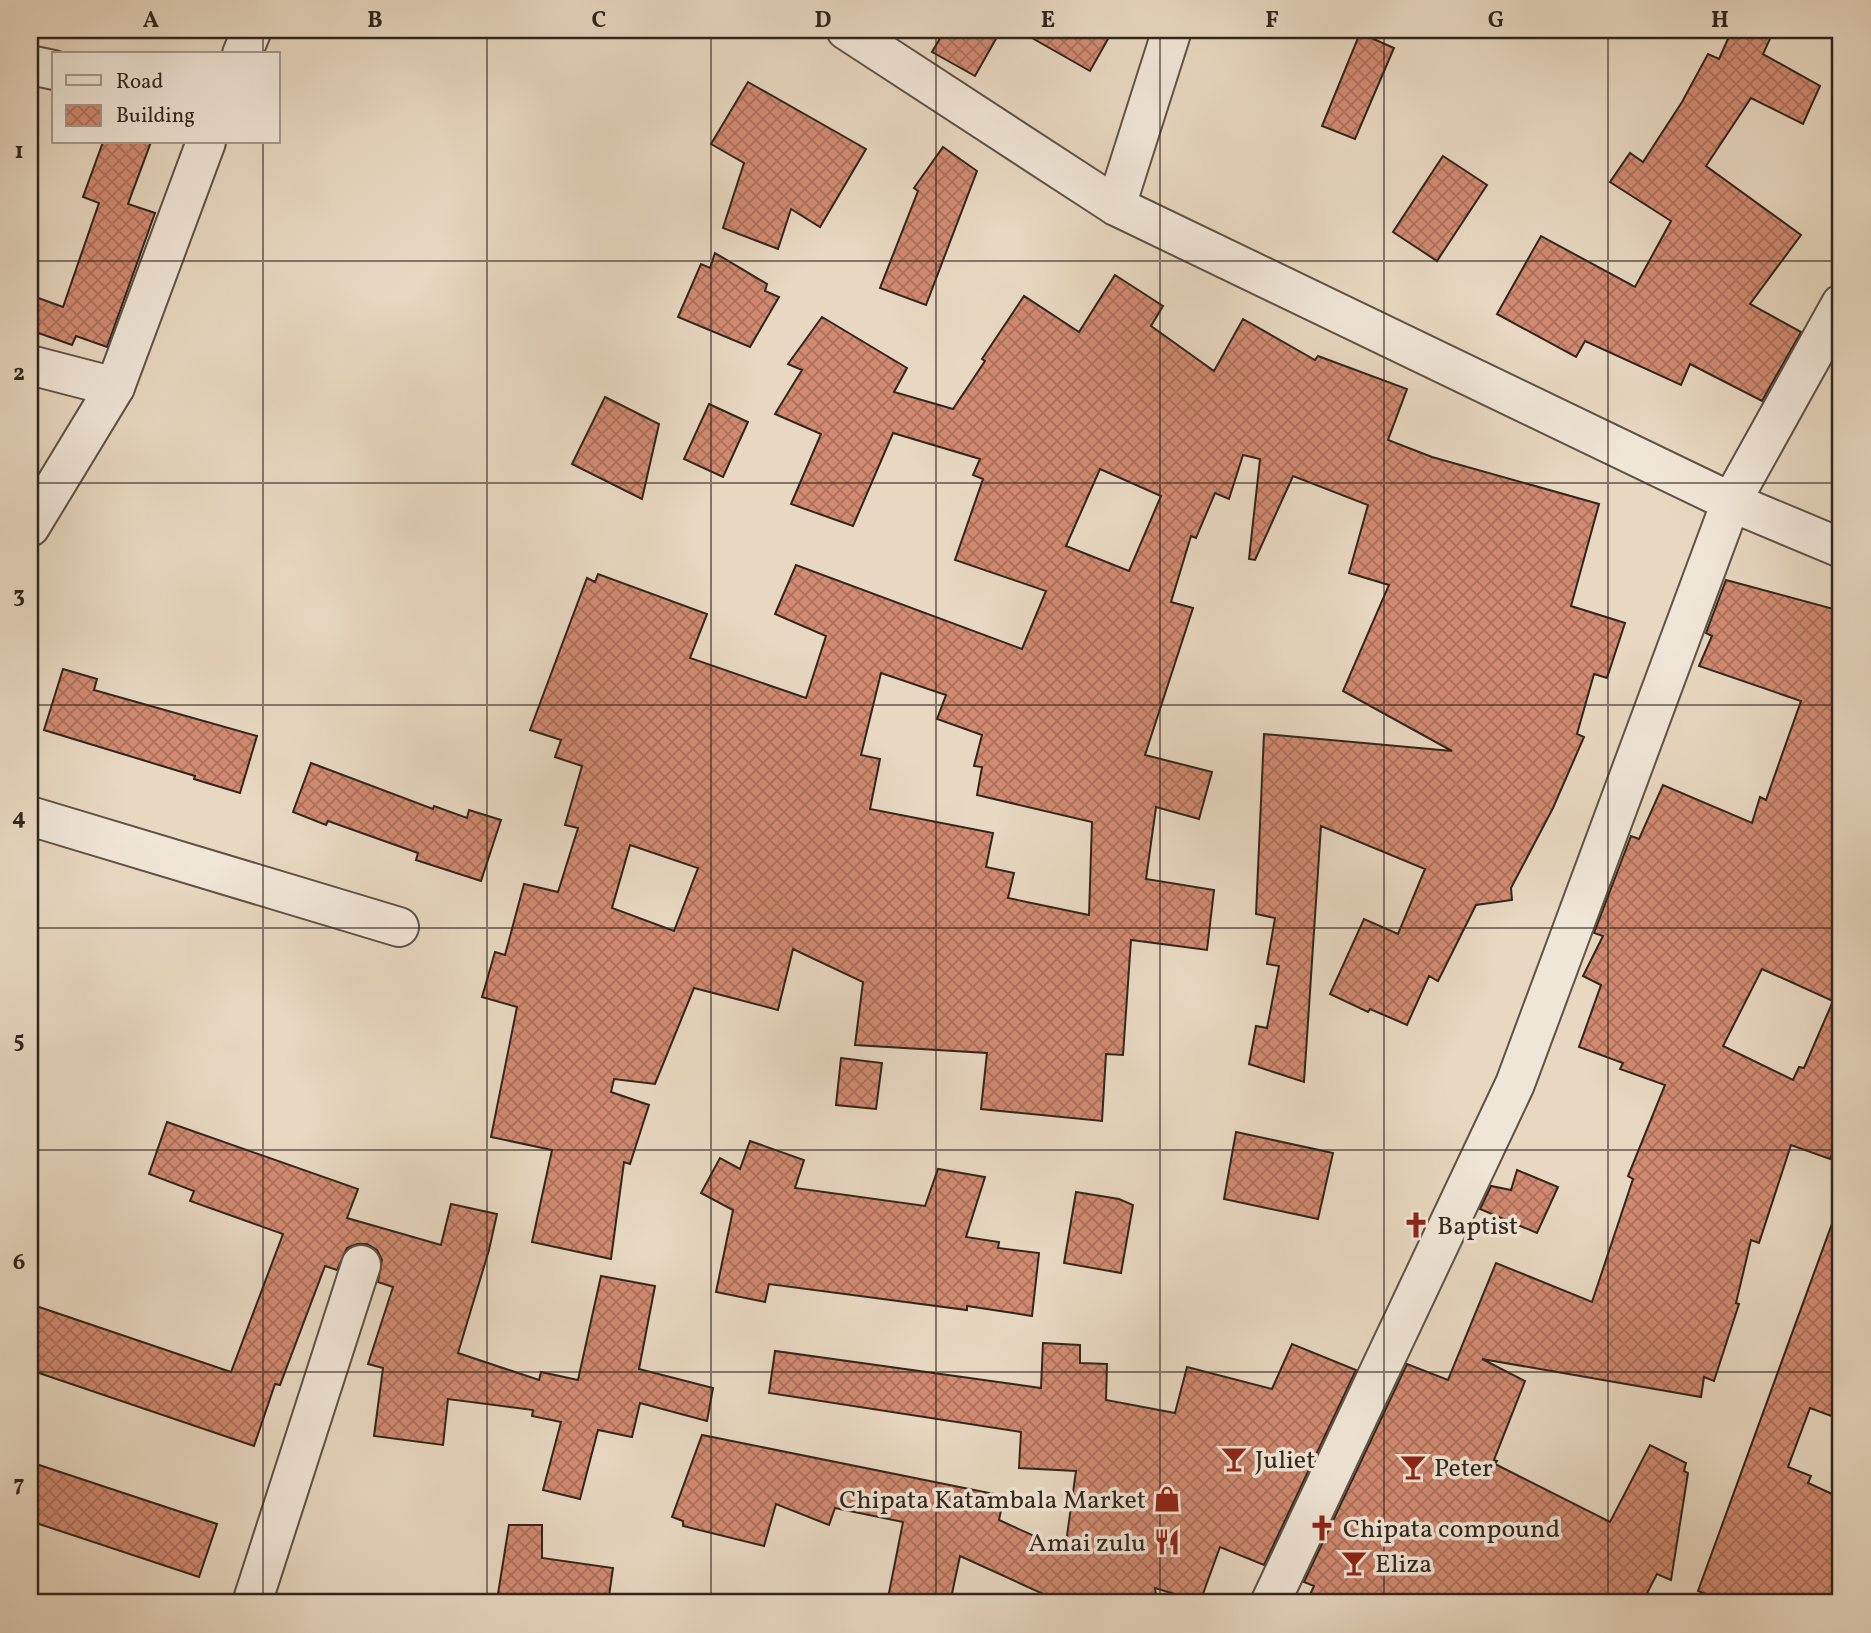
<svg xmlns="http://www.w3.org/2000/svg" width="1871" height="1633" font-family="Vollkorn,serif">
  <defs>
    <pattern id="building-cross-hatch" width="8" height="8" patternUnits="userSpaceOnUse" patternTransform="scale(1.75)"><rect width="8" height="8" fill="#d28a71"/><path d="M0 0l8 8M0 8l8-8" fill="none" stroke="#ab715c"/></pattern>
  </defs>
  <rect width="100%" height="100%" fill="#e8d8c1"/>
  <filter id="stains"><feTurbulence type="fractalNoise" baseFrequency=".00286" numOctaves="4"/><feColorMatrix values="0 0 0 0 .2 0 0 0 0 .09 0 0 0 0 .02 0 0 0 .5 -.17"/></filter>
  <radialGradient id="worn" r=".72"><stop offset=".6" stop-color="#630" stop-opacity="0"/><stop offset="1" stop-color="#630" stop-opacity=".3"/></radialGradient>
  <!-- building -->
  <g fill="url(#building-cross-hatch)" stroke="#31251c" stroke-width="2" fill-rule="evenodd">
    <path d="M945 30H1001L975 76 932 52Z"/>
    <path d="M1018 30H1113L1090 71Z"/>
    <path d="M1732 30H1774L1763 54 1820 86 1803 124 1751 98 1706 166 1801 235 1750 304 1801 332 1762 401 1690 364 1681 385 1585 341 1576 357 1497 314 1541 236 1635 287 1671 221 1610 182 1630 153 1643 162 1682 102 1708 54 1719 59Z"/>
    <path d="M1360 33 1394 48 1355 139 1322 126Z"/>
    <path d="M748 82 866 149 820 227 791 209 778 249 723 228 744 163 711 144Z"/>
    <path d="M103 142H151L128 204 155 213 107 347 76 336 72 345 30 330V295L63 307 99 203 83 197Z"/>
    <path d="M943 147 977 171 926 305 880 288 918 191 914 188Z"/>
    <path d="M1443 156 1487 185 1437 261 1393 232Z"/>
    <path d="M715 253 767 284 765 291 779 297 750 347 678 317 701 264 710 268Z"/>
    <path d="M1115 275 1163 306 1151 326 1214 371 1243 319 1315 360 1318 356 1407 389 1388 440 1432 457 1599 504 1571 606 1625 623 1607 678 1594 674 1577 734 1584 737 1553 808 1511 888 1512 900 1476 905 1438 981 1429 976 1407 1025 1370 1009 1368 1012 1330 994 1364 919 1398 934 1425 869 1321 826 1304 1082 1249 1064 1256 1026 1267 1028 1279 966 1267 964 1275 918 1256 914 1264 734 1452 751 1343 691 1389 585 1349 573 1368 505 1293 476 1255 560 1249 559 1260 459 1243 455 1229 499 1215 493 1196 538 1191 536 1171 602 1193 608 1145 755 1212 772 1199 819 1156 807 1146 879 1214 890 1207 950 1131 940 1123 1055 1106 1054 1102 1121 981 1109 987 1053 855 1045 863 982 793 949 778 1010 694 988 655 1084 614 1079 611 1092 649 1105 630 1164 624 1162 611 1259 532 1242 552 1150 491 1137 517 1007 482 997 495 952 505 955 524 884 558 892 578 828 565 825 582 766 555 757 561 740 530 730 587 578 595 582 598 574 707 614 690 658 806 698 826 636 775 614 796 565 1022 649 1046 591 955 560 983 479 973 475 980 459 893 433 853 526 791 504 821 434 775 414 802 370 788 364 822 317 907 368 894 392 953 409 985 361 982 359 1024 296 1079 332ZM1100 469 1161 496 1129 571 1066 546ZM881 673 946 695 937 719 982 735 974 766 982 767 977 795 1092 822 1089 915 1008 898 1014 873 986 867 993 833 870 809 880 759 861 755ZM630 845 698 868 674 931 612 908Z"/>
    <path d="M605 397 659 424 642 499 572 464Z"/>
    <path d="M709 404 748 422 723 477 684 459Z"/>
    <path d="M1726 580 1841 611V1130L1830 1159 1791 1145 1759 1243 1751 1240 1736 1303 1739 1304 1714 1381 1704 1377 1701 1397 1482 1359 1525 1381 1494 1460 1497 1461 1495 1464 1610 1522 1650 1445 1686 1463 1684 1471 1688 1473 1671 1580 1657 1574 1642 1603H1306L1314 1586 1304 1582 1407 1364 1448 1380 1496 1263 1592 1302 1633 1179 1628 1176 1665 1085 1620 1069 1623 1063 1579 1047 1601 985 1583 976 1603 936 1594 933 1631 836 1639 839 1663 785 1752 823 1760 797 1766 800 1801 701 1699 666 1712 636 1706 633ZM1762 969 1833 1001 1804 1068 1799 1067 1793 1080 1723 1046Z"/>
    <path d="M63 669 97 679 94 690 257 736 240 793 194 779 195 776 44 730Z"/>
    <path d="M311 763 433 809 434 806 467 818 469 810 501 820 481 881 416 860 418 853 328 821 326 825 293 812Z"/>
    <path d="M841 1058 882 1063 876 1109 836 1105Z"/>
    <path d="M167 1122 358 1189 347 1218 441 1245 451 1204 497 1214 489 1250 458 1353 539 1380 541 1372 578 1380 601 1276 655 1286 639 1369 713 1388 707 1421 640 1403 632 1437 598 1430 580 1499 543 1490 561 1422 532 1416 533 1410 448 1399 443 1445 374 1436 383 1368 368 1364 393 1287 378 1282 382 1260 377 1250 367 1244H357L347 1248 337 1270 325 1266 280 1385 275 1384 254 1446 30 1370V1304L231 1372 283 1234 190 1201 194 1191 149 1174Z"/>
    <path d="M1236 1132 1333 1153 1318 1219 1224 1199Z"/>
    <path d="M750 1141 804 1160 795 1188 925 1206 938 1169 985 1177 966 1237 999 1242 998 1248 1039 1253 1032 1316 967 1306V1310L769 1284 765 1302 716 1292 733 1210 701 1193 720 1158 740 1169Z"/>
    <path d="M1517 1170 1558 1187 1537 1233 1480 1209 1491 1186 1511 1190Z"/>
    <path d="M1076 1192 1119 1199 1133 1205 1121 1273 1064 1263Z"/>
    <path d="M1837 1210H1841V1399L1834 1417 1810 1408 1788 1467 1811 1476 1808 1483 1841 1498V1603H1727L1698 1591Z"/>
    <path d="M1043 1343 1080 1345V1363L1107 1364 1106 1400 1175 1413 1187 1367 1272 1389 1292 1344 1356 1370 1264 1565 1220 1547 1200 1602 1155 1588 1157 1603H1063L960 1556 950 1603H887L903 1522 835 1508 829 1525 776 1504 764 1546 683 1526V1521L672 1517 702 1435 1004 1496 999 1520 1065 1550 1076 1471 1019 1468 1021 1432 769 1393 775 1351 1041 1388Z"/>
    <path d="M30 1462 217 1524 199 1577 30 1521Z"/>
    <path d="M509 1525H542V1558L613 1568 608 1603H572L498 1594Z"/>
  </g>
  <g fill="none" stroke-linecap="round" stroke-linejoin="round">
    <!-- minor casing -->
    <g stroke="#5f5245" stroke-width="42">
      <g id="minor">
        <path d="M242 54 252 30"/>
        <path d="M30 65 54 70"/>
        <path d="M1116 206 1172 30"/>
        <path d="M30 365 115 387"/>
        <path d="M30 527 115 387 206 142"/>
        <path d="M30 816 399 927"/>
        <path d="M252 1603 361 1265"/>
        <path d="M1270 1603 1515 1084 1731 502 1841 304"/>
      </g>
    </g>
    <!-- tertiary casing -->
    <g stroke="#5f5245" stroke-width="42">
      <path id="tertiary" d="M846 30 1116 206 1731 502 1841 548"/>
    </g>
    <!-- minor -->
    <use href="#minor" stroke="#f0e6d7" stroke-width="38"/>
    <!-- tertiary -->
    <use href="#tertiary" stroke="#f0e6d7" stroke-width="38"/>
  </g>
  <!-- grid -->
  <path fill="none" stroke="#31251c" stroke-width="2" stroke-opacity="0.55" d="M263 30V54M487 30V1603M711 30V1603M936 30V1603M1160 30V1603M1384 30V1603M1608 30V1603M263 142V1603M30 261H1841M30 483H1841M30 705H1841M30 928H1841M30 1150H1841M30 1372H1841"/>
  <!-- icons -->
  <defs>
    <g id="church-bare" transform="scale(2.1)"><path d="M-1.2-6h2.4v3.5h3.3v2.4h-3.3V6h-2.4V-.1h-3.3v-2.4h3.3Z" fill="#8f2418" stroke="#f0e6d7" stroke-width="2.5" paint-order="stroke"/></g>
    <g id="bar-bare" transform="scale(2.1)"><path d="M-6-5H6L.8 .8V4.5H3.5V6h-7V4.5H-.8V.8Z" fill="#8f2418" stroke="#f0e6d7" stroke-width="2.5" paint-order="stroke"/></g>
    <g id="shop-bare" transform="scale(2.1)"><path d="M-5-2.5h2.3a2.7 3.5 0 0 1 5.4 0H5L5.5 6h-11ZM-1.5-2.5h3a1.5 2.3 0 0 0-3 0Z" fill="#8f2418" stroke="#f0e6d7" stroke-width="2.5" paint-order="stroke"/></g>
    <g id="restaurant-bare" transform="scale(2.1)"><path d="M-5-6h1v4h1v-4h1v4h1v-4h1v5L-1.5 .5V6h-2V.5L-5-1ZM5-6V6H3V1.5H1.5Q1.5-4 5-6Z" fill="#8f2418" stroke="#f0e6d7" stroke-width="2.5" paint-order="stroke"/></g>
  </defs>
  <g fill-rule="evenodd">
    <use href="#church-bare" x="1416" y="1225"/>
    <use href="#bar-bare" x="1234" y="1459"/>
    <use href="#bar-bare" x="1413" y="1467"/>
    <use href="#shop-bare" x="1167" y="1499"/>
    <use href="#church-bare" x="1322" y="1528"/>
    <use href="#restaurant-bare" x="1167" y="1542"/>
    <use href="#bar-bare" x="1354" y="1563"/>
  </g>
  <g text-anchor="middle" stroke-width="7" stroke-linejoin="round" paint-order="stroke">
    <!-- poi labels -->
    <g font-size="26" fill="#31251c" stroke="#f0e6d7" text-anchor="start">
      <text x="1437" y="1234">Baptist</text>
      <text x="1255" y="1468">Juliet</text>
      <text x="1434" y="1476">Peter</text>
      <text x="1146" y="1508" text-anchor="end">Chipata Katambala Market</text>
      <text x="1343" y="1537">Chipata compound</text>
      <text x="1146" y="1551" text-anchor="end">Amai zulu</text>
      <text x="1375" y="1572">Eliza</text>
    </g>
  </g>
  <!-- margin -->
  <rect width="1871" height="1633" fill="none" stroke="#e8d8c1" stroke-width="77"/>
  <!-- legend -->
  <rect x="52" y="52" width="228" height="91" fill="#f0e6d7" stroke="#a4998c" stroke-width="2"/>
  <rect x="66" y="75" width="35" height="10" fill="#f0e6d7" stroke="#a4998c" stroke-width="2"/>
  <text x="116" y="88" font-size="21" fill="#31251c">Road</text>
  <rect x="66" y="105" width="35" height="21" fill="url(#building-cross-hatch)" stroke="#a4998c" stroke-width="2"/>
  <text x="116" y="122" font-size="21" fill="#31251c">Building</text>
  <rect x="38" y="38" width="1794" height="1556" fill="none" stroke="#31251c" stroke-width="2.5"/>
  <g font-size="23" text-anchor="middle" font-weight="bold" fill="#31251c">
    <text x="151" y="27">A</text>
    <text x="375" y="27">B</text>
    <text x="599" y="27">C</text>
    <text x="823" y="27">D</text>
    <text x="1048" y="27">E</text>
    <text x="1272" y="27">F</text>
    <text x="1496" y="27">G</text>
    <text x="1720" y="27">H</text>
    <text x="19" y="158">1</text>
    <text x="19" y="380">2</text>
    <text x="19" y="602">3</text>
    <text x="19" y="824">4</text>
    <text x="19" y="1047">5</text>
    <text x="19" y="1269">6</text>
    <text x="19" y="1491">7</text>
  </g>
  <rect width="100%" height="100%" filter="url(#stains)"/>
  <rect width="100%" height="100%" fill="url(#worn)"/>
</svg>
